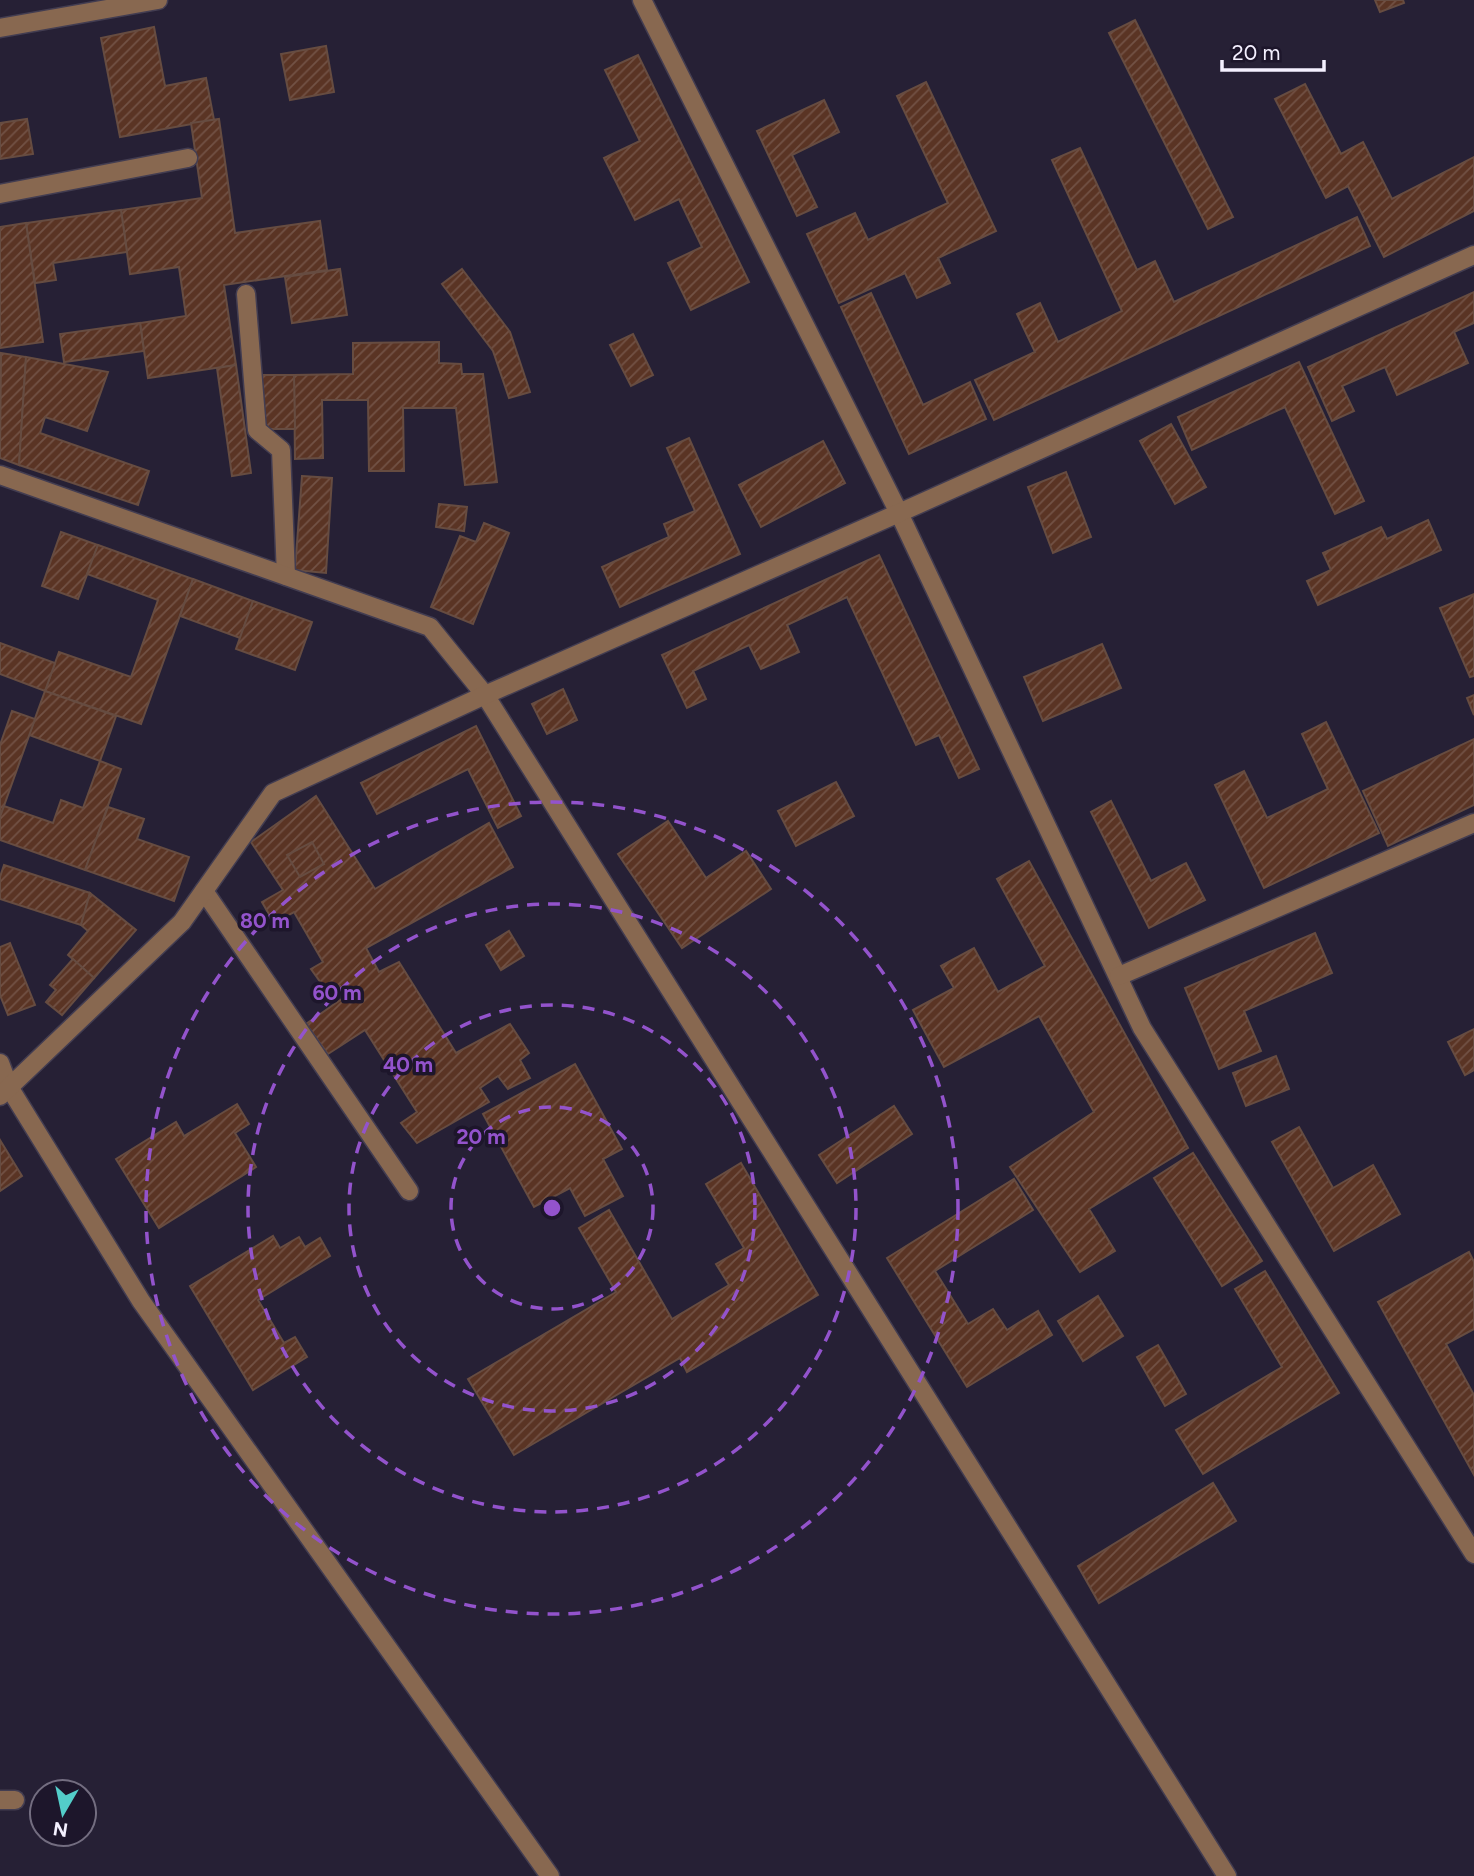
<svg xmlns="http://www.w3.org/2000/svg" width="1474" height="1876" font-family="Figtree,sans-serif">
  <defs>
    <pattern id="building-hatch" width="6" height="6" patternUnits="userSpaceOnUse" patternTransform="scale(1.75)"><rect width="6" height="6" fill="#5a3424"/><path d="M-1 1l2-2M0 6l6-6M5 7l2-2" fill="none" stroke="#725245"/></pattern>
  </defs>
  <rect width="100%" height="100%" fill="#262035"/>
  <!-- building -->
  <g fill="url(#building-hatch)" stroke="#664c41" stroke-width="2">
    <path d="M1375 0H1403L1404 3 1380 12Z"/>
    <path d="M1135 20 1233 217 1208 229 1109 33Z"/>
    <path d="M154 27 165 86 206 78 214 120 120 137 101 38Z"/>
    <path d="M326 46 334 92 290 100 281 54Z"/>
    <path d="M638 55 749 282 691 310 668 263 702 247 679 199 635 220 604 158 640 141 605 70Z"/>
    <path d="M926 82 996 231 938 258 950 283 917 298 905 273 839 303 807 234 855 213 868 240 948 203 897 96Z"/>
    <path d="M1305 84 1341 154 1363 142 1392 199 1474 157V211L1384 257 1348 186 1326 198 1275 99Z"/>
    <path d="M824 100 839 132 792 155 817 207 797 216 757 131Z"/>
    <path d="M27 119 33 154 0 159V123Z"/>
    <path d="M219 119 235 233 320 221 327 270 224 285 236 365 148 378 140 323 186 316 179 267 130 274 121 210 202 198 191 123Z"/>
    <path d="M1080 148 1137 270 1155 261 1174 302 1357 217 1370 246 994 420 975 380 1035 352 1017 314 1040 303 1058 342 1122 311 1052 160Z"/>
    <path d="M121 210 127 252 53 263 56 280 35 283 26 223Z"/>
    <path d="M26 223 43 342 0 348V227Z"/>
    <path d="M340 269 347 315 292 323 285 277Z"/>
    <path d="M462 269 510 332 530 392 509 398 493 351 442 284Z"/>
    <path d="M1474 292V323L1454 332 1468 363 1397 395 1385 367 1342 386 1354 411 1332 421 1308 367Z"/>
    <path d="M871 293 923 405 970 382 986 419 909 454 841 307Z"/>
    <path d="M140 323 144 351 64 362 60 334Z"/>
    <path d="M633 334 653 375 631 386 610 345Z"/>
    <path d="M439 342V363L461 364 462 374H483L497 482 465 485 456 408H403L404 471H369L368 400H322L323 458 295 459 294 375 353 374V343Z"/>
    <path d="M1 353 26 357 19 465 0 458Z"/>
    <path d="M26 357 108 372 87 431 45 417 40 433 149 471 138 505 19 465Z"/>
    <path d="M1299 362 1364 501 1335 514 1285 407 1192 450 1178 417Z"/>
    <path d="M236 365 251 473 232 476 217 368Z"/>
    <path d="M259 375H294L295 429H261Z"/>
    <path d="M1171 424 1206 487 1175 504 1140 441Z"/>
    <path d="M689 438 740 554 620 607 602 567 669 537 664 524 695 511 667 448Z"/>
    <path d="M823 441 845 483 761 527 739 485Z"/>
    <path d="M1066 472 1091 537 1053 553 1028 487Z"/>
    <path d="M302 476 332 478 326 573 295 570Z"/>
    <path d="M439 504 467 507 464 531 436 527Z"/>
    <path d="M1428 520 1441 550 1318 605 1307 581 1331 570 1323 553 1381 527 1387 539Z"/>
    <path d="M484 523 509 533 473 624 431 607 460 536 476 542Z"/>
    <path d="M61 532 98 545 78 599 42 586Z"/>
    <path d="M98 545 193 579 141 724 45 691 59 652 131 677 158 600 87 574Z"/>
    <path d="M879 555 979 769 959 778 939 735 916 745 847 597 787 625 799 652 761 669 749 645 693 671 706 699 687 708 662 655Z"/>
    <path d="M193 579 253 601 240 638 180 616Z"/>
    <path d="M1474 594V676L1470 677 1440 608Z"/>
    <path d="M253 601 312 622 295 670 236 649Z"/>
    <path d="M0 643 55 663 45 691 0 674Z"/>
    <path d="M1102 644 1121 688 1043 721 1024 677Z"/>
    <path d="M563 689 577 720 547 734 532 704Z"/>
    <path d="M45 691 116 716 100 761 29 735Z"/>
    <path d="M1474 695V715L1467 698Z"/>
    <path d="M12 711 35 719 0 817V745Z"/>
    <path d="M1326 722 1379 833 1264 888 1215 785 1244 771 1267 818 1328 789 1302 734Z"/>
    <path d="M476 726 521 816 498 828 468 769 377 814 361 783Z"/>
    <path d="M1474 739V805L1388 846 1363 791Z"/>
    <path d="M100 761 121 769 85 870 0 840V817L4 806 53 823 61 800 83 808Z"/>
    <path d="M836 782 854 816 796 846 778 811Z"/>
    <path d="M316 796 375 889 489 823 513 867 366 948 379 972 399 962 456 1053 510 1024 529 1053 520 1060 530 1078 508 1089 498 1076 480 1088 489 1102 417 1143 401 1123 417 1112 365 1030 328 1054 306 1024 346 996 340 986 329 994 311 969 323 962 294 912 274 923 262 902 283 890 251 842Z"/>
    <path d="M1111 801 1151 881 1186 863 1205 900 1149 928 1091 812Z"/>
    <path d="M108 807 144 819 137 839 189 857 174 901 85 870Z"/>
    <path d="M668 821 706 878 746 851 771 889 682 948 618 854Z"/>
    <path d="M312 842 324 864 300 877 287 855Z"/>
    <path d="M1029 861 1188 1148 1089 1209 1115 1251 1080 1272 1010 1167 1094 1112 1039 1016 944 1067 913 1010 954 988 941 966 974 948 998 992 1045 966 997 879Z"/>
    <path d="M4 865 90 893 81 925 0 899V877Z"/>
    <path d="M90 893 136 930 94 978 68 955 88 931 81 925Z"/>
    <path d="M509 931 524 956 501 970 486 945Z"/>
    <path d="M1315 933 1332 973 1244 1011 1261 1051 1219 1069 1185 988Z"/>
    <path d="M10 943 35 1005 8 1015 0 995V947Z"/>
    <path d="M73 959 94 978 62 1015 46 1002 56 990 50 985Z"/>
    <path d="M1474 1029V1070L1465 1075 1448 1042Z"/>
    <path d="M1276 1056 1289 1089 1246 1106 1233 1073Z"/>
    <path d="M575 1064 622 1149 603 1159 623 1196 585 1216 570 1188 534 1207 483 1114Z"/>
    <path d="M237 1104 249 1124 235 1133 256 1167 159 1228 116 1159 176 1122 184 1136Z"/>
    <path d="M894 1106 912 1134 837 1183 819 1155Z"/>
    <path d="M1299 1127 1333 1188 1373 1165 1400 1214 1334 1251 1272 1142Z"/>
    <path d="M0 1140 22 1176 0 1191Z"/>
    <path d="M1193 1153 1262 1261 1222 1286 1154 1178Z"/>
    <path d="M741 1163 818 1295 687 1372 680 1358 514 1455 468 1379 616 1292 579 1228 609 1210 672 1319 729 1285 716 1264 744 1248 706 1184Z"/>
    <path d="M1014 1179 1033 1210 935 1271 968 1324 993 1309 1007 1330 1038 1311 1052 1335 967 1387 887 1258Z"/>
    <path d="M273 1236 280 1248 299 1237 305 1247 320 1238 330 1256 258 1300 284 1343 295 1337 307 1357 253 1390 190 1286Z"/>
    <path d="M1469 1252 1474 1262V1329L1446 1344 1474 1395V1475L1378 1302Z"/>
    <path d="M1265 1271 1339 1393 1203 1474 1176 1430 1282 1367 1235 1289Z"/>
    <path d="M1098 1296 1123 1336 1083 1361 1058 1321Z"/>
    <path d="M1158 1345 1186 1394 1165 1406 1137 1357Z"/>
    <path d="M1213 1483 1236 1521 1099 1603 1078 1566Z"/>
  </g>
  <g fill="none" stroke-linecap="round" stroke-linejoin="round">
    <!-- minor casing -->
    <g stroke="#433d51" stroke-width="21">
      <g id="minor">
        <path d="M642 0 899 513 1142 1028 1474 1554"/>
        <path d="M0 28 158 0"/>
        <path d="M0 194 188 158"/>
        <path d="M246 294 257 430 281 450 286 576"/>
        <path d="M0 475 430 627 485 695 1227 1876"/>
        <path d="M204 891 409 1191"/>
        <path d="M1119 976 1474 823"/>
        <path d="M0 1063 9 1087 141 1301 550 1876"/>
        <path d="M0 1096 182 922 273 793 485 695 899 513 1474 255"/>
        <path d="M0 1800H15"/>
      </g>
    </g>
    <!-- minor -->
    <use href="#minor" stroke="#886850" stroke-width="18"/>
  </g>
  <!-- distance rings -->
  <g fill="none" stroke="#9353cc" stroke-width="3.5" stroke-dasharray="12 9">
    <circle cx="552" cy="1208" r="101"/>
    <circle cx="552" cy="1208" r="203"/>
    <circle cx="552" cy="1208" r="304"/>
    <circle cx="552" cy="1208" r="406"/>
  </g>
  <circle cx="552" cy="1208" r="10" fill="#9353cc" stroke="#1d162b" stroke-width="3.5"/>
  <g font-size="21" text-anchor="middle" font-weight="bold" fill="#9353cc" stroke="#1d162b" stroke-width="7" stroke-linejoin="round" paint-order="stroke">
    <text x="265" y="928">80 m</text>
    <text x="337" y="1000">60 m</text>
    <text x="408" y="1072">40 m</text>
    <text x="481" y="1144">20 m</text>
  </g>
  <!-- north arrow -->
  <g transform="translate(63 1813) rotate(189)"><circle r="33" fill="#1d162b" stroke="#736d80" stroke-width="2"/>
  <path d="M0-5L12 26L0 18L-12 26Z" fill="#53cdc9"/>
  <text y="-10" font-size="19" font-weight="bold" text-anchor="middle" fill="#f4f0ff">N</text>
  </g>
  <!-- scale -->
  <path d="M1222 60v10h102v-10" fill="none" stroke="#f4f0ff" stroke-width="3.5"/>
  <text x="1232" y="60" font-size="21" fill="#f4f0ff" stroke="#1d162b" stroke-width="5" paint-order="stroke">20 m</text>
</svg>
